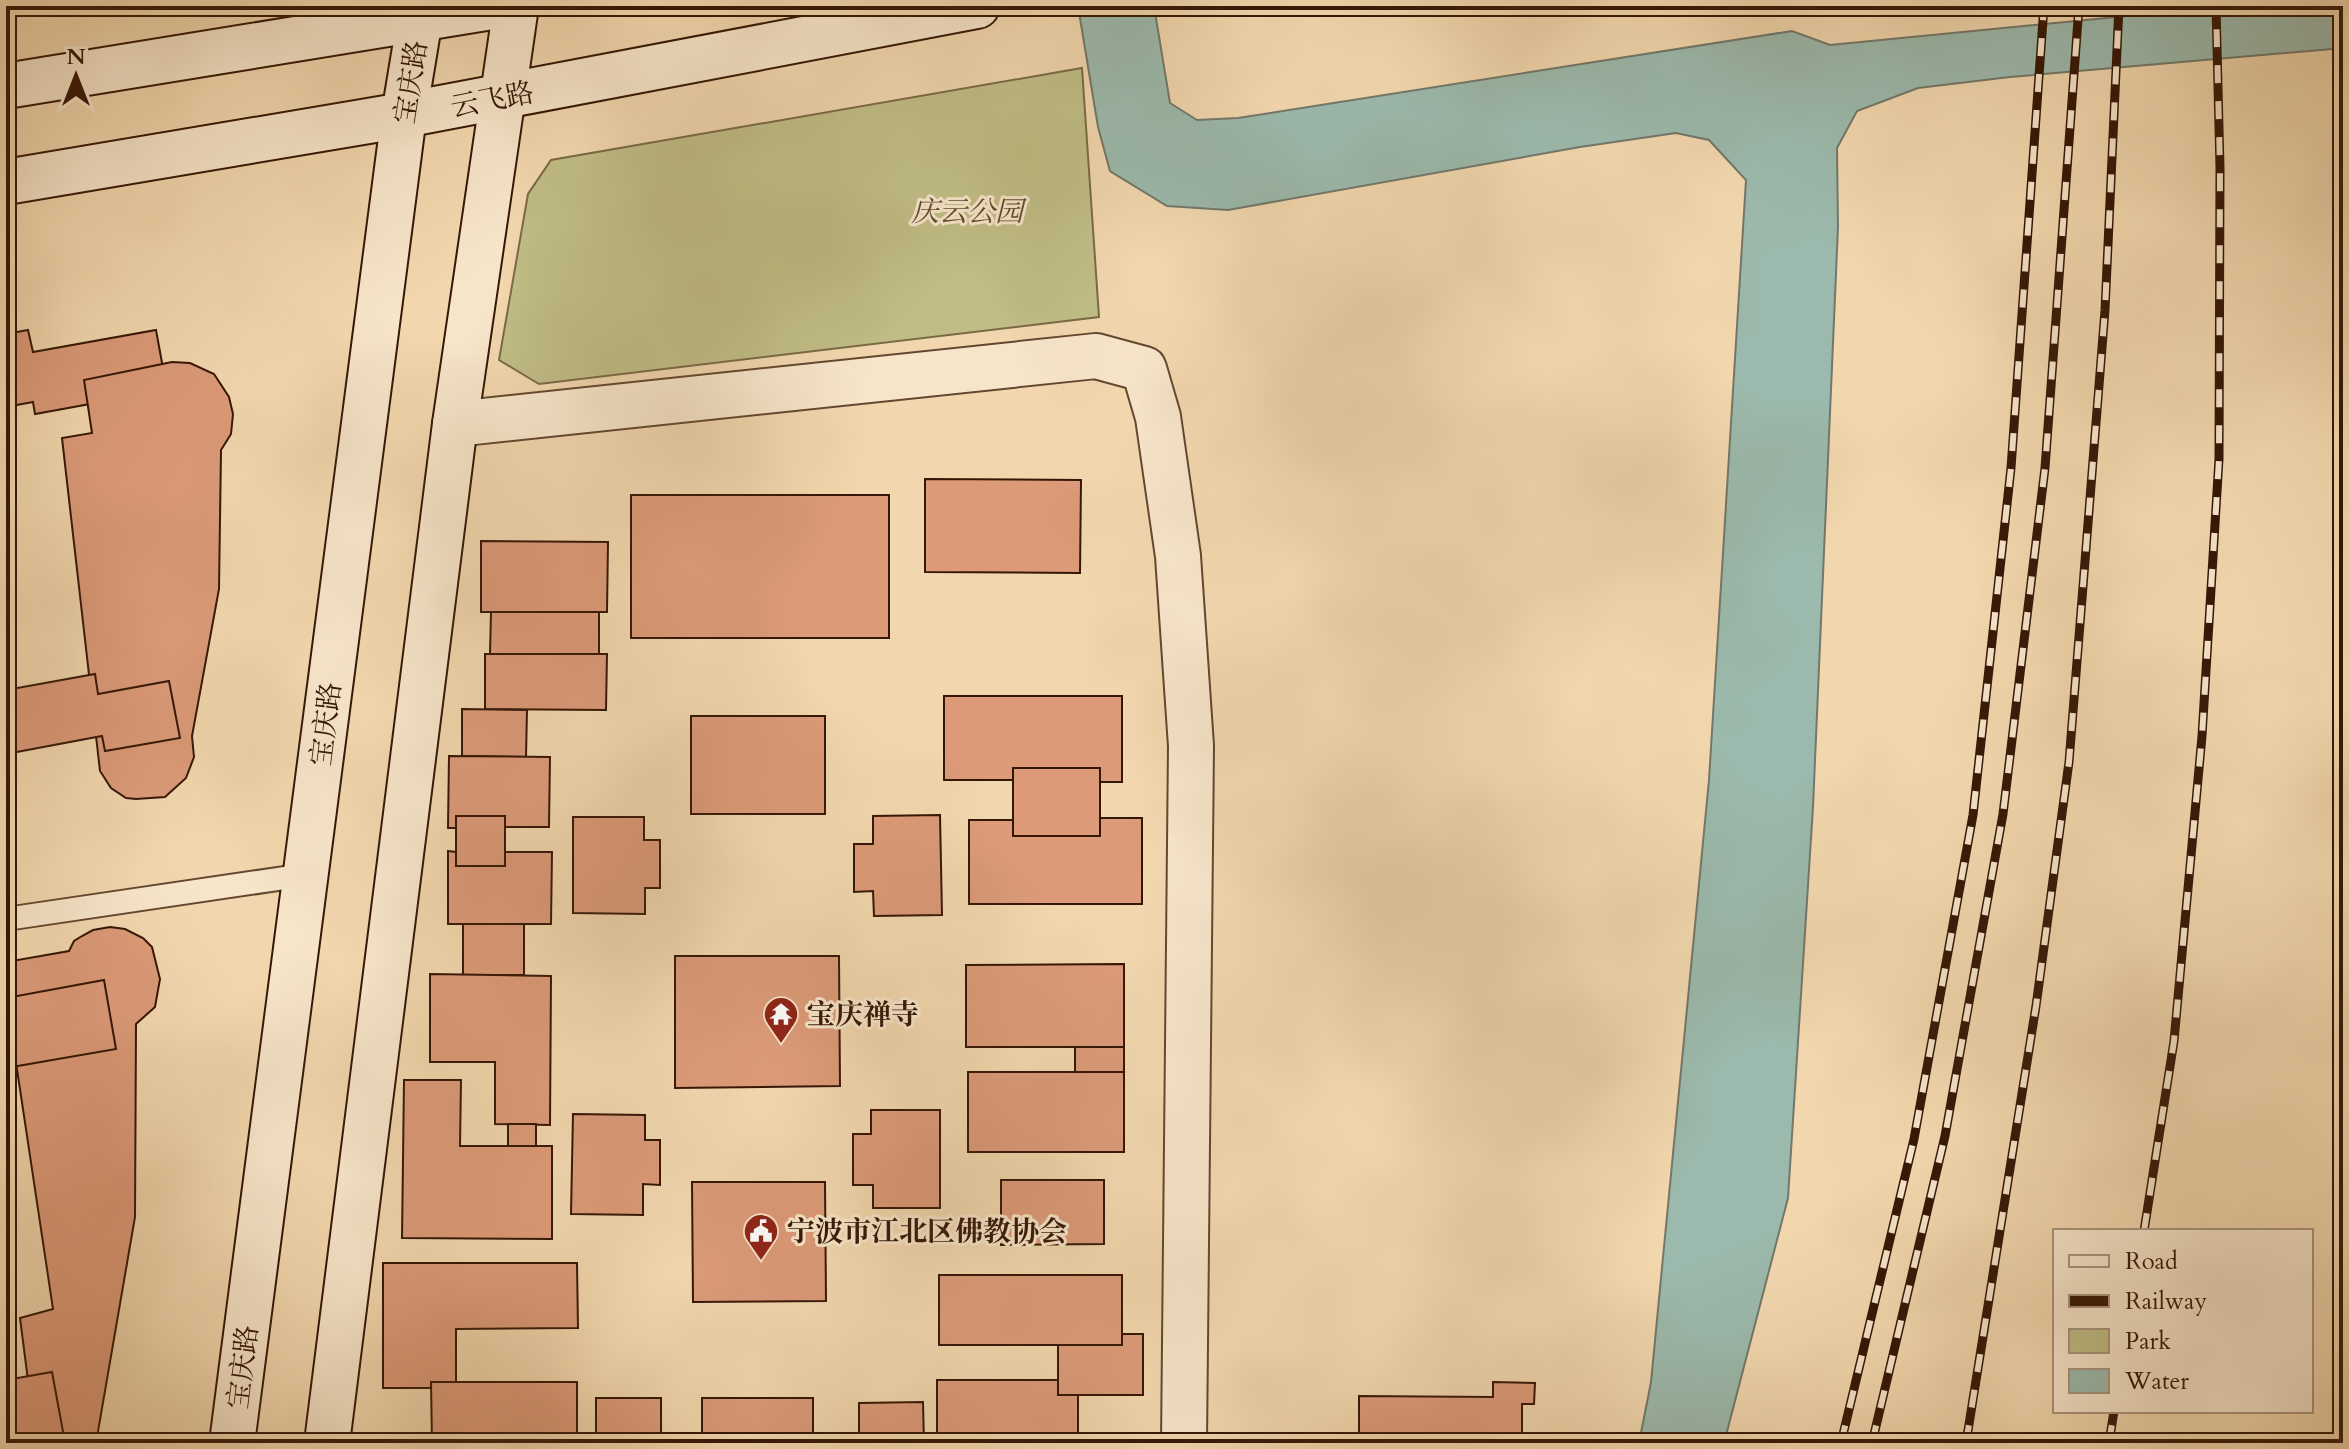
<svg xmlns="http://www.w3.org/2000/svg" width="2349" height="1449" font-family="Cardo,'Noto Serif SC',serif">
  <rect width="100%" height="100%" fill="#f2d7ae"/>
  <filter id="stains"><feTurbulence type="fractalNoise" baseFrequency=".0025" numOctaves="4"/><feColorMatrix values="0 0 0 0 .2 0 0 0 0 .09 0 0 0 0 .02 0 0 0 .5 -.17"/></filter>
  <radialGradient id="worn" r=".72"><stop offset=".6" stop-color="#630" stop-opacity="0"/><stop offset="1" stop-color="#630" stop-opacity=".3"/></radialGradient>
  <!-- green -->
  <path fill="#c0bd86" stroke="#7a6a46" stroke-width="2" d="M1082 68 1099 317 539 384 499 360 528 194 551 160Z"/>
  <!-- water -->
  <path fill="#9bb9ac" stroke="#72786a" stroke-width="2" d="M1078 6H1154L1170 103 1197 120 1238 118 1792 31 1830 45 2229 6H2343V48L2010 77 1918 88 1857 111 1837 148 1838 227 1813 807 1788 1198 1724 1443H1639L1651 1382 1709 780 1746 180 1709 140 1676 133 1580 147 1228 210 1167 206 1110 171 1098 127Z"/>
  <!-- building -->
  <g fill="#dc9a79" stroke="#351706" stroke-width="2">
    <path d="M28 330 33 352 156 330 167 390 35 414 33 402 6 407V334Z"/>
    <path d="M172 362 190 363 214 374 229 397 233 414 231 434 221 450 219 589 192 736 194 757 186 778 165 797 136 799 126 798 111 788 100 771 62 438 92 433 84 380Z"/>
    <path d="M925 479 1081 480 1080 573 925 572Z"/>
    <rect x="631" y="495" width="258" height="143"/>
    <path d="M481 541 608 542 607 612H481Z"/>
    <path d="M491 612H599V654H490Z"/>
    <path d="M485 654H607L606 710 485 709Z"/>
    <path d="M95 674 98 694 169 681 180 738 105 751 102 736 6 754V690Z"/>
    <path d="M944 696H1122V782H1100V768H1013V780H944Z"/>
    <path d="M462 709 527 710 526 757 462 756Z"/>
    <rect x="691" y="716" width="134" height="98"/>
    <path d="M449 756 550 757 549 827H505V816H456V828H448Z"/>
    <rect x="1013" y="768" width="87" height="68"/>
    <path d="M940 815 942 915 874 916 873 891 854 892V844H873V816Z"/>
    <rect x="456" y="816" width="49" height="50"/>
    <path d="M573 817H644V840H660V888H645V914L573 913Z"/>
    <path d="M1100 818H1142V904H969V820H1013V836H1100Z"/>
    <path d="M448 851 456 852V866H505V852H552L551 924H448Z"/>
    <rect x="463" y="924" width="61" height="51"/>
    <path d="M110 927 125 929 143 938 152 947 160 979 155 1007 136 1024 135 1217 96 1443H36L20 1318 53 1309 6 996V962L69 951 74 941 82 936 93 930Z"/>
    <path d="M675 956H839L840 1086 675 1088Z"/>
    <path d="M1124 964V1047H966V965Z"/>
    <path d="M430 974 551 976 550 1125 495 1124V1062H430Z"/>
    <path d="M104 980 116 1049 6 1068V998Z"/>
    <rect x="1075" y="1047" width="49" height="25"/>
    <rect x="968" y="1072" width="156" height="80"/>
    <path d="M404 1080H461L460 1146H552V1239L402 1238Z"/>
    <path d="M871 1110H940V1208H873V1185H853V1134H871Z"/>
    <path d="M573 1114 645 1115V1140H660V1185L643 1184V1215L571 1214Z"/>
    <rect x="508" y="1124" width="28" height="22"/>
    <path d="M1001 1180H1104V1244L1001 1245Z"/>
    <path d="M692 1182H825L826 1301 693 1302Z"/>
    <path d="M383 1263H577L578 1328 456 1329V1382H431V1388H383Z"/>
    <rect x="939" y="1275" width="183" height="70"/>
    <path d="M1122 1334H1143V1395H1058V1345H1122Z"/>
    <path d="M52 1372 64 1437 30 1443H6V1380Z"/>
    <path d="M937 1380H1058V1395H1078V1443H937Z"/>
    <path d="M431 1382H577V1443H432Z"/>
    <path d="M1493 1382 1535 1383 1534 1404H1522V1443H1359V1396L1493 1397Z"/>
    <rect x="596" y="1398" width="65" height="45"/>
    <rect x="702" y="1398" width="111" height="45"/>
    <path d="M923 1402 924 1443H859V1403Z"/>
  </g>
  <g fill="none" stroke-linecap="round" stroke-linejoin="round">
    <!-- lane casing -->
    <g stroke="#644730" stroke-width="26">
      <path id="lane" d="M6 919 305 875"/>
    </g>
    <!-- street casing -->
    <g stroke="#644730" stroke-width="48">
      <path id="street" d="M455 424 1096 356 1144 369 1158 417 1178 556 1191 746 1184 1443"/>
    </g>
    <!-- secondary casing -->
    <g stroke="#351706" stroke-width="48">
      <g id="secondary">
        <path d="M6 86 498 6"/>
        <path d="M6 182 404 115 977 6"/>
        <path d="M232 1443 404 115 422 6"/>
        <path d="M327 1443 455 424 516 6"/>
      </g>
    </g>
    <!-- lane -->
    <use href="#lane" stroke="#f7e5ca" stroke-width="22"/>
    <!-- street -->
    <use href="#street" stroke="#f7e5ca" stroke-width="44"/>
    <!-- secondary -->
    <use href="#secondary" stroke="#f7e5ca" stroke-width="44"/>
    <!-- rail casing -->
    <g stroke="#351706" stroke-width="9">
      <g id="rail">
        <path d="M2144 1231 2174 1041 2202 736 2219 459 2220 168 2216 6"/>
        <path d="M1841 1443 1914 1139 1973 815 2011 468 2044 6"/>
        <path d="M1872 1443 1945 1136 2003 814 2045 468 2079 6"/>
        <path d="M1966 1443 2036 1006 2069 762 2105 310 2119 6"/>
        <path d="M2109 1443 2114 1411"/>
      </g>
    </g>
    <!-- rail -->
    <use href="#rail" stroke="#f7e5ca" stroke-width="6" stroke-dasharray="18" stroke-linecap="butt"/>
  </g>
  <!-- icons -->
  <defs>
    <g id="temple-pin" transform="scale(1.8)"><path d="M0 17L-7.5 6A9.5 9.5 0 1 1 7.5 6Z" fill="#8f2418" stroke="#f7e5ca"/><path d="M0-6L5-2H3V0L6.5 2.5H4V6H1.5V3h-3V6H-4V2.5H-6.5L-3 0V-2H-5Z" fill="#fff"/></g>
    <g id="civic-pin" transform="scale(1.8)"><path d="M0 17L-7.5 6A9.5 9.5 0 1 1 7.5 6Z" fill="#8f2418" stroke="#f7e5ca"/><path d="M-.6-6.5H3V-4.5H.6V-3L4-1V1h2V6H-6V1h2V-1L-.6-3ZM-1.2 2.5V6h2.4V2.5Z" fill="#fff"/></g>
  </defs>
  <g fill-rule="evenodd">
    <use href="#temple-pin" x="781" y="1014"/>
    <use href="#civic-pin" x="761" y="1231"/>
  </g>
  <g text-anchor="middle" stroke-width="6" stroke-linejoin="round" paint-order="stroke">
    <!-- street labels -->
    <g font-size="28" fill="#351706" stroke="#f7e5ca">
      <text transform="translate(410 82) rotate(-81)" y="10">宝庆路</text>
      <text transform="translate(492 99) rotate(-11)" y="10">云飞路</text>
      <text transform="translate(325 724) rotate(-83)" y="10">宝庆路</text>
      <text transform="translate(242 1367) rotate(-83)" y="10">宝庆路</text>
    </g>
    <!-- park labels -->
    <g font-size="28" font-style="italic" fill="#5f492c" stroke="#f7e5ca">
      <text x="967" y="221">庆云公园</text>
    </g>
    <!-- poi labels -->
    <g font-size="28" font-weight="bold" fill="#351706" stroke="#f7e5ca" text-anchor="start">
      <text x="807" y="1024">宝庆禅寺</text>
      <text x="787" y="1241">宁波市江北区佛教协会</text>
    </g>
  </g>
  <!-- margin -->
  <rect width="2349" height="1449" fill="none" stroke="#f2d7ae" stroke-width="32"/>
  <rect x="8" y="8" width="2333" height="1433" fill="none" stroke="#351706" stroke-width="4"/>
  <rect x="16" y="16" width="2317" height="1417" fill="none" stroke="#351706" stroke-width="2"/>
  <!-- legend -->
  <rect x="2053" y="1229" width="260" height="184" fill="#f7e5ca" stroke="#a9937c" stroke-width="2"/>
  <rect x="2069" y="1255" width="40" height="12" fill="#f7e5ca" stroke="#a9937c" stroke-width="2"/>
  <text x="2125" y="1269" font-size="24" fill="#351706">Road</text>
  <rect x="2069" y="1295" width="40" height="12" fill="#351706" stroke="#a9937c" stroke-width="2"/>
  <text x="2125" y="1309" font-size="24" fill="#351706">Railway</text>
  <rect x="2069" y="1329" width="40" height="24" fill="#c0bd86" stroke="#a9937c" stroke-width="2"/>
  <text x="2125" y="1349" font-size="24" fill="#351706">Park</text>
  <rect x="2069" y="1369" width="40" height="24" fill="#9bb9ac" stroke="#a9937c" stroke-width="2"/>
  <text x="2125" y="1389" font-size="24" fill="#351706">Water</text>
  <!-- north arrow -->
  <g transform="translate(76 76)" stroke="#f7e5ca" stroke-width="6" paint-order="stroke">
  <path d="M0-6L14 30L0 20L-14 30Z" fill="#351706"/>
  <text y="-12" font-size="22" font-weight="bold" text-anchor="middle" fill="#351706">N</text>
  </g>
  <rect width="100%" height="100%" filter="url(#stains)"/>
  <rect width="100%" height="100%" fill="url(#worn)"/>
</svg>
